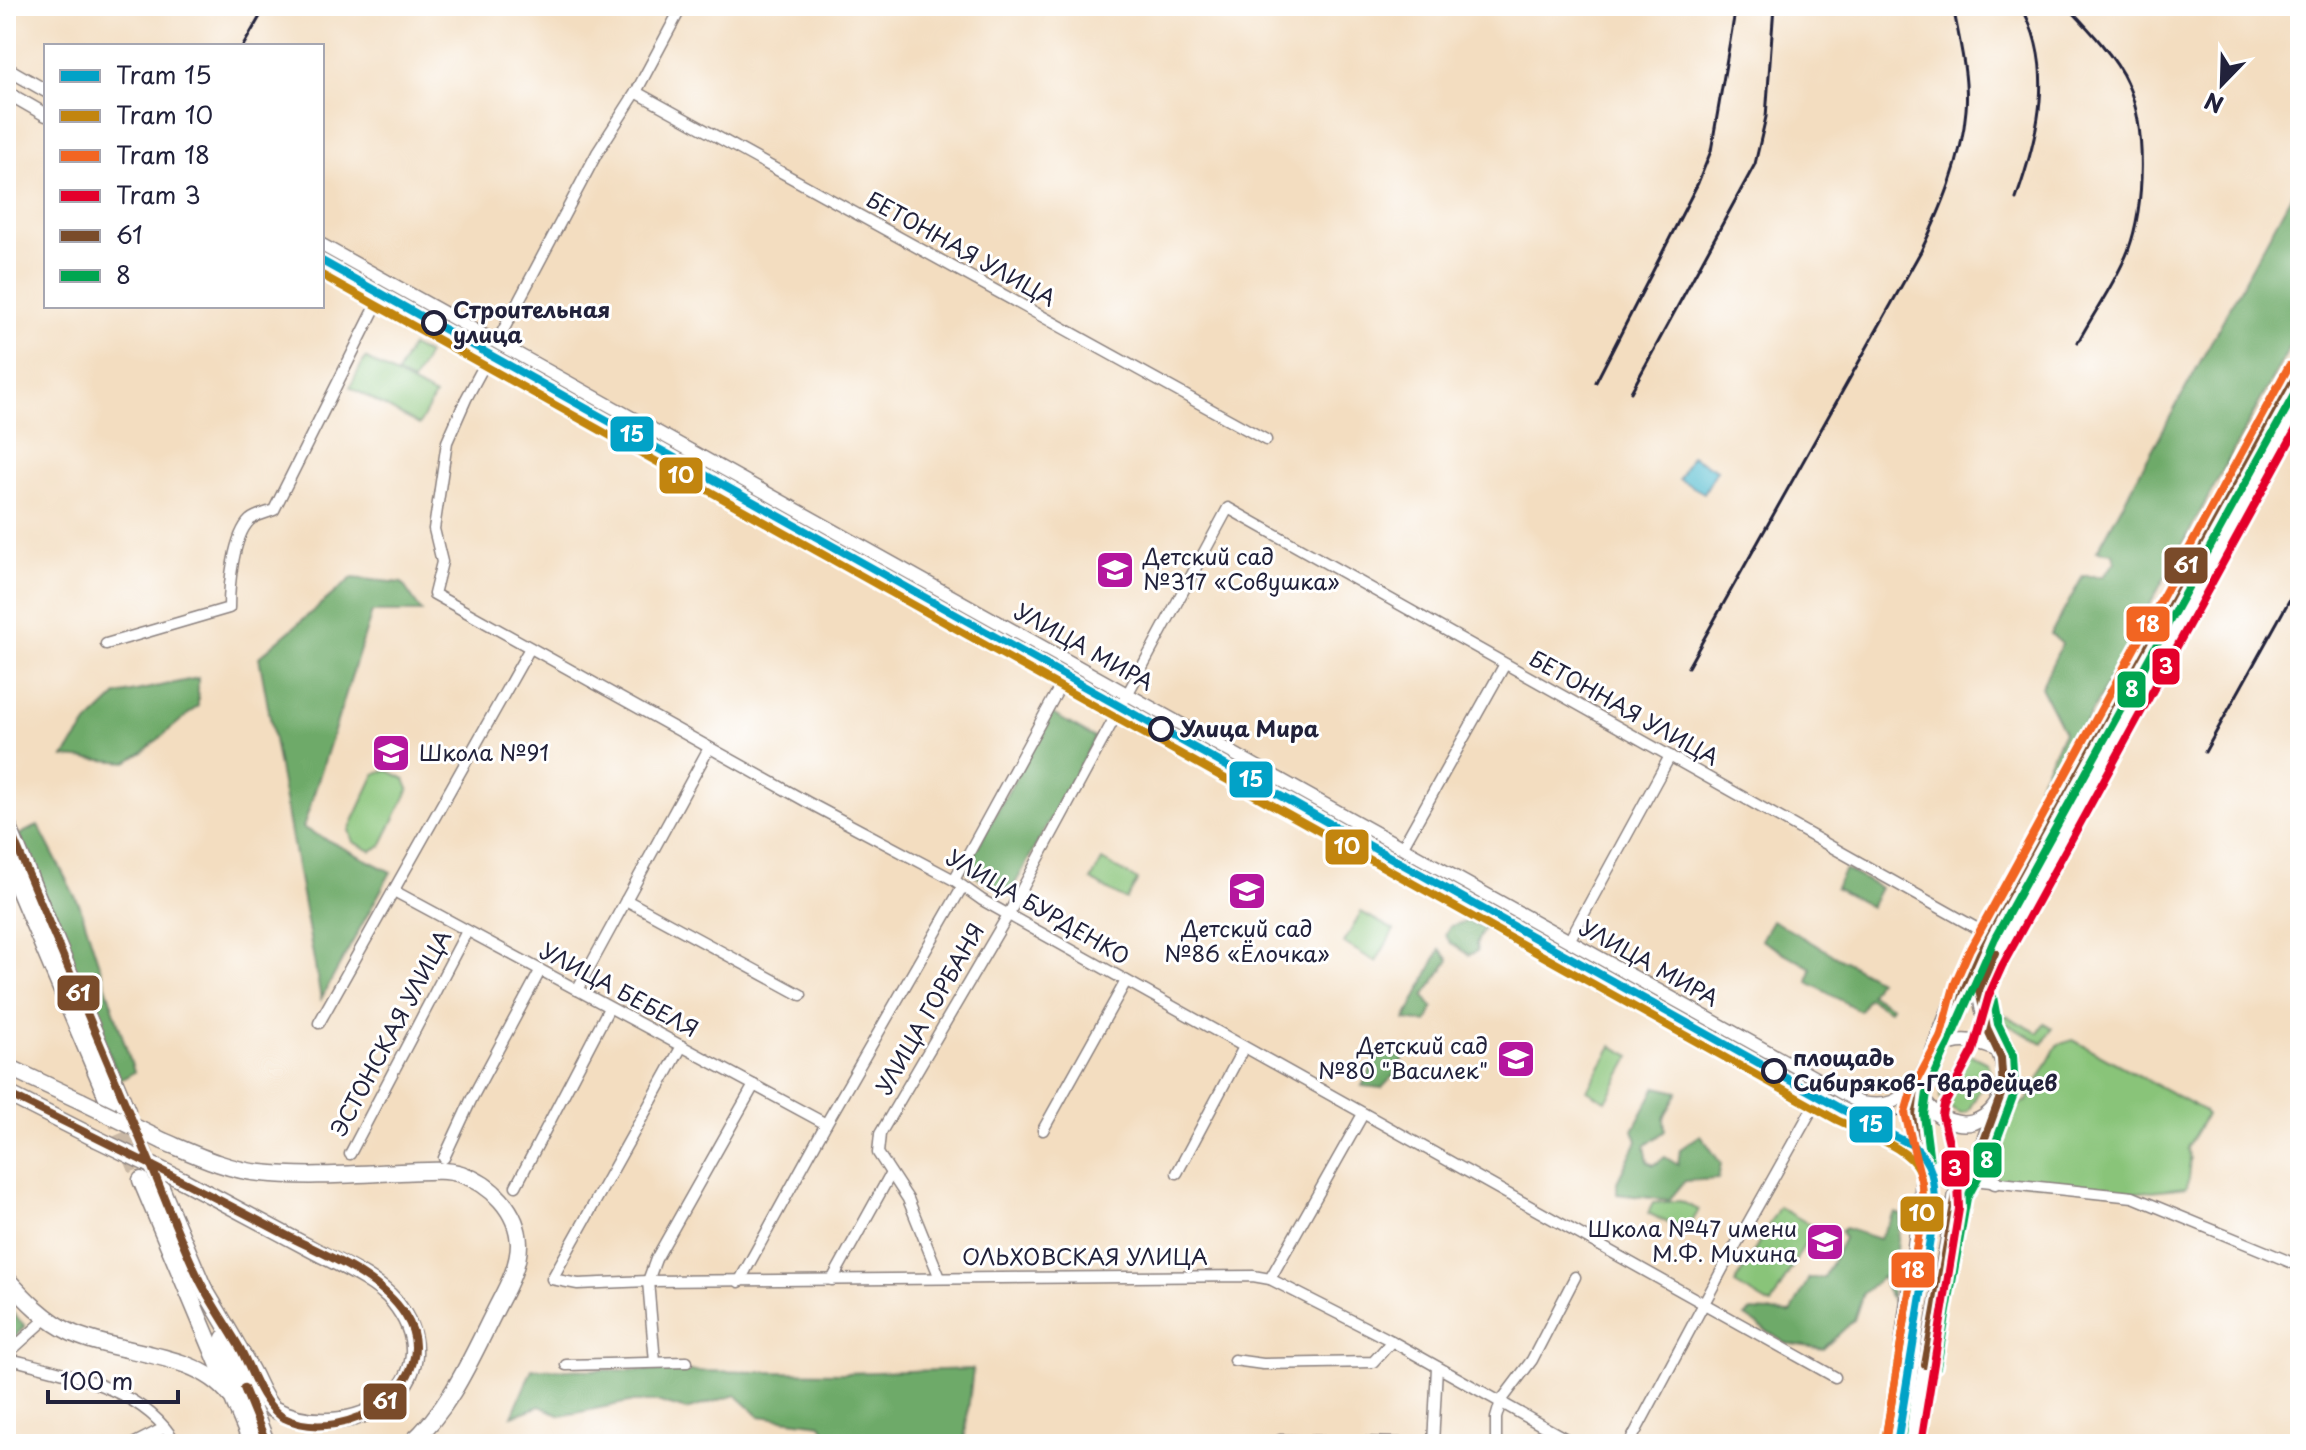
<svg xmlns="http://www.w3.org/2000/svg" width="2306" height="1450" font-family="'Playpen Sans',sans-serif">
  <rect width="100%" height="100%" fill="#fff"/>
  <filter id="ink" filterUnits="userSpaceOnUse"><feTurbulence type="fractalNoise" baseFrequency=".0125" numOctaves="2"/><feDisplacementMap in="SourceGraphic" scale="16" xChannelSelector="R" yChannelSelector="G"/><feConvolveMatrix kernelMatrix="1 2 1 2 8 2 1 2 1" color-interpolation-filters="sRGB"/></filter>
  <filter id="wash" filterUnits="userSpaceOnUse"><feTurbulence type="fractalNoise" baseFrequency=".006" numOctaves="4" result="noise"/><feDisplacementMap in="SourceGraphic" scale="32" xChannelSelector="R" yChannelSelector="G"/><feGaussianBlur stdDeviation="1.8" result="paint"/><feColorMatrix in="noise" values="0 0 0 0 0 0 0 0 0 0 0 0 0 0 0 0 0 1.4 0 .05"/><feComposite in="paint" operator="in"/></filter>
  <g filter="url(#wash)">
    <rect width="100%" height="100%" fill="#f3ddc0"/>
    <!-- green -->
    <g fill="#89c479" stroke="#56735a" stroke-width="2">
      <path d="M411 346 428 354 413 382 397 374Z"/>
      <path d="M365 358 435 396 419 425 350 387Z"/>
      <path d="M386 770 405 779 409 789 381 846 371 851 353 842 349 830 375 774Z"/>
      <path d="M1102 860 1138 880 1126 900 1091 880Z"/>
      <path d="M1361 912 1394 930 1376 962 1344 943Z"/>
      <path d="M1999 1012 2038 1033 2044 1023 2052 1028 2043 1044 1995 1018Z"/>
      <path d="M2073 1040 2203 1110 2206 1115 2187 1148 2190 1159 2187 1187 2131 1193 1997 1179 1984 1160 2009 1109 2027 1101 2057 1045Z"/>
      <path d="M1612 1046 1631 1056 1606 1101 1587 1090Z"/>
      <path d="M1969 1054 1987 1063 1990 1072 1968 1111 1961 1114 1943 1105 1940 1096 1961 1057Z"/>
      <path d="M1680 1201 1699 1210 1686 1232 1648 1213 1653 1203Z"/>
      <path d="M1779 1207 1814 1227 1771 1305 1735 1284Z"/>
    </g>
    <!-- forest -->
    <g fill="#6eaa69" stroke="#486652" stroke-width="2">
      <path d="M2300 179V281L2292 298 2294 339 2050 789 2038 784 2064 732 2041 687 2062 644 2051 634 2083 576H2103L2115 562 2113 553 2097 551Z"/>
      <path d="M352 578 402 583 422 612H372L303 828 391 872 321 999 259 657Z"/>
      <path d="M198 678V706L143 752 127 762 64 757 88 723 117 695Z"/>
      <path d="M1051 713 1095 738 1009 895 965 870Z"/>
      <path d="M38 825 80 906 134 1072 120 1080 19 835Z"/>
      <path d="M1845 869 1880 888 1870 907 1835 888Z"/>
      <path d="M1772 920 1878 980 1870 994 1892 1006 1889 1010 1868 998 1860 1011 1808 982 1811 968 1761 940Z"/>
      <path d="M1468 921 1484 928 1476 944 1477 951 1469 955 1451 943 1445 935 1450 926Z"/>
      <path d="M1440 949 1449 960 1424 996 1433 1008 1427 1023 1405 1020Z"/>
      <path d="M1379 1054 1404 1057 1399 1070 1382 1088 1362 1086Z"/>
      <path d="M1656 1087 1678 1092 1664 1118 1665 1131 1645 1146 1648 1162 1654 1165 1665 1157 1678 1165 1680 1149 1701 1135 1721 1164 1718 1179 1685 1181 1669 1200 1617 1194V1182L1637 1141 1633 1130Z"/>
      <path d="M1895 1213 1901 1215 1891 1299 1882 1277 1863 1293 1854 1320 1823 1349 1785 1343 1745 1316 1751 1311 1791 1313 1809 1278H1824L1844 1238 1841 1231 1845 1228 1879 1239Z"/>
      <path d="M6 1306 25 1326 6 1346Z"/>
      <path d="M532 1369 843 1373 973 1369 964 1444H834L821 1424 759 1416 736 1395 686 1410 660 1402H629L561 1416 540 1406 512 1416Z"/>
    </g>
    <!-- water -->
    <path fill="#52bccf" stroke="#3a6f85" stroke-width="2" d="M1691 456 1717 470 1704 493 1679 479Z"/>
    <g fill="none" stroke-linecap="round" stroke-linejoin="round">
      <!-- stream -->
      <path stroke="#52bccf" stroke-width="3" d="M1211 1444 1228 1438"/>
    </g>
  </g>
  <g filter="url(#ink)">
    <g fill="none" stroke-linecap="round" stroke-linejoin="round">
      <!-- primary-tunnel -->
      <g stroke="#c9b8a5" stroke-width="16" stroke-dasharray="16 8" stroke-linecap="butt">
        <path d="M112 1111 141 1180"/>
        <path d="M131 1120 161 1188"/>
      </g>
      <!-- minor casing -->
      <g stroke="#8a807e" stroke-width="13">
        <g id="minor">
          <path d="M636 92 1266 440"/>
          <path d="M497 342 597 153 636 92 682 6"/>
          <path d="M487 360 466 399 447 442 434 529 442 562 434 594 809 803 954 880 982 900 1835 1377"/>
          <path d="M106 644 229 608C229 585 233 536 250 520 256 515 267 513 274 510L379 300"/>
          <path d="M1402 848 1505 664"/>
          <path d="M954 880 1063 681"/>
          <path d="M394 891 826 1124"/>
          <path d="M626 900 801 995"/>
          <path d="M1569 941 1670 756"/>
          <path d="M577 990 709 748"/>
          <path d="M319 1023 530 648"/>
          <path d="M682 1046 552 1279 578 1284 648 1281 1253 1276 1270 1279 1386 1338 1575 1444"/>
          <path d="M1043 1130 1126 981"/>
          <path d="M350 1154 467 931"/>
          <path d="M444 1158 472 1098 540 971"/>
          <path d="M1177 1173 1244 1047"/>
          <path d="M1963 1179 2133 1197 2300 1266"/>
          <path d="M516 1186 609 1008"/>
          <path d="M940 1278 908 1199 878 1153 880 1134 1008 915 1228 508 2001 942"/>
          <path d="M1270 1279 1363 1114"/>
          <path d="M832 1280 890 1175"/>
          <path d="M739 1282 826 1124 962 887"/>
          <path d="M6 1355 47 1318"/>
          <path d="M6 1358C63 1373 145 1387 176 1444"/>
          <path d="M1234 1360 1263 1364 1373 1362 1392 1341"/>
          <path d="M655 1362 648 1281 656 1259 754 1085"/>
          <path d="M566 1365 687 1362"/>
          <path d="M1280 1440 1433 1444"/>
          <path d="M133 1444 164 1428"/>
          <path d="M1433 1444 1437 1367"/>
          <path d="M1496 1444V1418L1501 1401 1532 1360 1575 1277"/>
          <path d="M1629 1444 1724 1266 1826 1084"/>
        </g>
      </g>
      <!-- tertiary casing -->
      <g stroke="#8a807e" stroke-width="15">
        <g id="tertiary">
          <path d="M6 68 46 91"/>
          <path d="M6 92 46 115"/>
          <path d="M322 245 1860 1103C1887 1108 1900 1102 1917 1082"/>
          <path d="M322 268 1880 1137 1963 1179"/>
        </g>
      </g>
      <!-- secondary casing -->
      <g stroke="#8a807e" stroke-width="17">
        <g id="secondary">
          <path d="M1996 1049C1971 1038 1942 1035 1928 1064 1924 1071 1920 1078 1920 1086 1920 1110 1953 1129 1974 1122 1989 1116 1997 1107 2002 1092 2014 1053 1972 1020 1982 980L2011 922 2300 396"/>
          <path d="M1933 1051 1959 984 1984 933 2300 359"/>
          <path d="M1981 1149C1978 1166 1982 1172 1995 1182"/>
          <path d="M1889 1444 1922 1193C1922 1185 1923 1175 1921 1167 1916 1137 1904 1113 1917 1084"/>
          <path d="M1912 1444 1956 1194 1982 1146 1995 1109"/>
        </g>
      </g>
      <!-- primary casing -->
      <g stroke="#8a807e" stroke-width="19">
        <g id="primary">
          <path d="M6 821 127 1111"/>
          <path d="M6 859 109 1102"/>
          <path d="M6 1066 81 1101"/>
          <path d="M6 1093 95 1138"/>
          <path d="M163 1141C194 1154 227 1170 261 1173 307 1178 354 1174 400 1172 420 1172 442 1168 461 1174 491 1184 518 1211 519 1244 519 1264 509 1284 500 1301 474 1351 453 1406 410 1444"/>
          <path d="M141 1180 252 1444"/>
          <path d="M182 1180C227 1204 272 1228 317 1252 340 1264 378 1281 394 1301 459 1382 352 1450 273 1409 262 1398 257 1380 249 1367 235 1340 219 1314 203 1287"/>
          <path d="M161 1188 206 1294"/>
          <path d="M6 1278C25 1299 46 1321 72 1333 120 1355 196 1351 230 1395"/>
          <path d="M224 1338 267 1444"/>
        </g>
      </g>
      <!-- minor -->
      <use href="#minor" stroke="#fff" stroke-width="10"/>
      <!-- tertiary -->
      <use href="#tertiary" stroke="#fff" stroke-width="12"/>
      <!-- secondary -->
      <use href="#secondary" stroke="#fff" stroke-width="14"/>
      <!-- primary -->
      <use href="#primary" stroke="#fff" stroke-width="16"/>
      <!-- tram -->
      <path stroke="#22223b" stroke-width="2" d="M1852 1114C1880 1123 1902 1118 1925 1100"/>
      <!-- rail -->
      <g stroke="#22223b" stroke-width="3">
        <path d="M2067 6C2086 26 2116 57 2127 83 2147 127 2145 205 2128 251 2116 282 2094 312 2078 342"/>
        <path d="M243 46 266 6"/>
        <path d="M2016 199C2038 137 2056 67 2021 6"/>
        <path d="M1596 382 1698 183 1711 151 1736 6"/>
        <path d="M1631 392 1755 164 1766 117 1774 6"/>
        <path d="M1688 667 1921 251C1942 207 1962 160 1966 110 1969 77 1959 39 1953 6"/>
        <path d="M2205 752 2300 581"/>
      </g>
      <!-- primary-bridge casing -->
      <g stroke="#8a807e" stroke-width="19" stroke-linecap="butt">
        <g id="primary-bridge">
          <path d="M81 1101 163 1141"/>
          <path d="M95 1138 182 1180"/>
        </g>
      </g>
      <!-- primary-bridge -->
      <use href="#primary-bridge" stroke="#fff" stroke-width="16"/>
      <!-- bus-1 casing -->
      <g stroke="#fff" stroke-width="14">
        <g id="bus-1">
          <path d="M6 821 151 1165"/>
          <path d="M6 1093 151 1165"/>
          <path d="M151 1165C196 1188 241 1211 286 1235 325 1255 380 1276 405 1315 447 1380 347 1450 282 1417 260 1400 253 1374 241 1350 228 1327 213 1306 201 1283 182 1245 167 1204 151 1165Z"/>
          <path d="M1925 1365 1956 1194 1982 1146 2003 1089 2001 1058 1987 1028 1979 990 1995 953"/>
          <path d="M244 1388 267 1444"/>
          <path d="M1889 1444 1922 1193 1912 1115 1915 1089 1984 933 2300 359"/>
        </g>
      </g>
      <!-- bus-2 casing -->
      <g stroke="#fff" stroke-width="14">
        <g id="bus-2">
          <path d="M1937 1367 1967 1198 1993 1150 2015 1091 2013 1055 1998 1024 1992 991 2006 958"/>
          <path d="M1901 1444 1934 1193 1924 1115 1927 1092 1995 938 2300 384"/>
        </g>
      </g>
      <!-- bus-1 -->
      <use href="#bus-1" stroke="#7a4b2a" stroke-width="8"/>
      <!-- bus-2 -->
      <use href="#bus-2" stroke="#00a651" stroke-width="8"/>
      <!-- tram-1 casing -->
      <g stroke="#fff" stroke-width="14">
        <path id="tram-1" d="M322 261 1843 1110 1912 1145C1933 1161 1935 1183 1935 1208L1897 1444"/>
      </g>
      <!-- tram-2 casing -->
      <g stroke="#fff" stroke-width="14">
        <path id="tram-2" d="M322 275 1837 1120C1858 1130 1902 1145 1915 1164 1923 1175 1923 1194 1923 1207L1885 1442"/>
      </g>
      <!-- tram-3 casing -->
      <g stroke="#fff" stroke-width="14">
        <path id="tram-3" d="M1885 1442 1923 1207 1922 1184 1905 1113 1911 1092 1940 1038 1955 983 1970 949 2289 366"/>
      </g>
      <!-- tram-4 casing -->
      <g stroke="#fff" stroke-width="14">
        <path id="tram-4" d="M1921 1444 1959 1209 1958 1179 1942 1115 1944 1105 1973 1051 1989 995 2002 966 2300 422"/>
      </g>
      <!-- tram-1 -->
      <use href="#tram-1" stroke="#02a2c7" stroke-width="8"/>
      <!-- tram-2 -->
      <use href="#tram-2" stroke="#c2850f" stroke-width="8"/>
      <!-- tram-3 -->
      <use href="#tram-3" stroke="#f26522" stroke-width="8"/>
      <!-- tram-4 -->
      <use href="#tram-4" stroke="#e4002b" stroke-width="8"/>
    </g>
  </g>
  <!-- icons -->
  <defs>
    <g id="school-square" transform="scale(2)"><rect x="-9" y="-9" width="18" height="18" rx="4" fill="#b5179e" stroke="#fff"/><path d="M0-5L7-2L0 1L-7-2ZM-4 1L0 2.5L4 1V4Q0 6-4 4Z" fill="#fff"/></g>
  </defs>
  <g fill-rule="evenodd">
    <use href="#school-square" x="1115" y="570"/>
    <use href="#school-square" x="391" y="753"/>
    <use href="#school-square" x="1247" y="891"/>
    <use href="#school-square" x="1516" y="1059"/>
    <use href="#school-square" x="1825" y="1242"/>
  </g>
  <!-- markers -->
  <g fill="#fff" stroke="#22223b" stroke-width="4">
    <circle cx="434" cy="323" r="11"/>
    <circle cx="1161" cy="729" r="11"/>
    <circle cx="1774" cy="1071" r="11"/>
  </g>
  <g text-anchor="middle" stroke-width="6" stroke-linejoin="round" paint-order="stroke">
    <!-- street labels -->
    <g font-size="22" fill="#22223b" stroke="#fff">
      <text transform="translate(961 249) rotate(29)" y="8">БЕТОННАЯ УЛИЦА</text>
      <text transform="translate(1084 647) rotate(29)" y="8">УЛИЦА МИРА</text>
      <text transform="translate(1624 708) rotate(29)" y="8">БЕТОННАЯ УЛИЦА</text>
      <text transform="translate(1038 907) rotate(30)" y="8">УЛИЦА БУРДЕНКО</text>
      <text transform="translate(1649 963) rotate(29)" y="8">УЛИЦА МИРА</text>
      <text transform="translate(619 990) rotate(28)" y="8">УЛИЦА БЕБЕЛЯ</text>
      <text transform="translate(930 1009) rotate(-60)" y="8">УЛИЦА ГОРБАНЯ</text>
      <text transform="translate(391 1033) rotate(-62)" y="8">ЭСТОНСКАЯ УЛИЦА</text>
      <text x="1085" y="1265">ОЛЬХОВСКАЯ УЛИЦА</text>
    </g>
    <!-- stop labels -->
    <g font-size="22" font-weight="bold" fill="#22223b" stroke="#fff" text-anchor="start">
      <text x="453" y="318">Строительная<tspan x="453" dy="25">улица</tspan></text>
      <text x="1180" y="737">Улица Мира</text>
      <text x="1793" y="1066">площадь<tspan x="1793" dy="25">Сибиряков-Гвардейцев</tspan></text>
    </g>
    <!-- poi labels -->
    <g font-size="22" fill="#22223b" stroke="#fff" text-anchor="start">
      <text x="1143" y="565">Детский сад<tspan x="1143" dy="25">№317 «Совушка»</tspan></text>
      <text x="419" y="761">Школа №91</text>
      <text x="1247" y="937" text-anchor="middle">Детский сад<tspan x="1247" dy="25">№86 «Ёлочка»</tspan></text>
      <text x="1488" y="1054" text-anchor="end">Детский сад<tspan x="1488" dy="25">№80 "Василек"</tspan></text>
      <text x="1797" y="1237" text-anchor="end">Школа №47 имени<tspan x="1797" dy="25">М.Ф. Михина</tspan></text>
    </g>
  </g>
  <g stroke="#fff" stroke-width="3">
    <rect x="609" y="415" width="46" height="38" rx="8" fill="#02a2c7"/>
    <rect x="658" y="456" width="46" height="39" rx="8" fill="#c2850f"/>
    <rect x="2163" y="546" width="46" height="39" rx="8" fill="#7a4b2a"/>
    <rect x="2125" y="605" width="46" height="38" rx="8" fill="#f26522"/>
    <rect x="2151" y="647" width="30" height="39" rx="8" fill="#e4002b"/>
    <rect x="2116" y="670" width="31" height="39" rx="8" fill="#00a651"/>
    <rect x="1228" y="760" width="46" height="39" rx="8" fill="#02a2c7"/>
    <rect x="1324" y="828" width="46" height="38" rx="8" fill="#c2850f"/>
    <rect x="56" y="974" width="45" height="38" rx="8" fill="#7a4b2a"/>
    <rect x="1848" y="1105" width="46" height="39" rx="8" fill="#02a2c7"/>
    <rect x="1972" y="1141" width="31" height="38" rx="8" fill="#00a651"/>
    <rect x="1940" y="1149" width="31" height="39" rx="8" fill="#e4002b"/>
    <rect x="1899" y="1195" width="46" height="38" rx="8" fill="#c2850f"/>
    <rect x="1890" y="1251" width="46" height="38" rx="8" fill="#f26522"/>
    <rect x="362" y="1382" width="46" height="39" rx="8" fill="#7a4b2a"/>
  </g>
  <g font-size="22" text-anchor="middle" font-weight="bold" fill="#fff">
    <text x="632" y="442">15</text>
    <text x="681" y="483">10</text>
    <text x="2186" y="573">61</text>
    <text x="2148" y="632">18</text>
    <text x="2166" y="674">3</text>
    <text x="2132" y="697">8</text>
    <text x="1251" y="787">15</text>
    <text x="1347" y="854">10</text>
    <text x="78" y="1001">61</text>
    <text x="1871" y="1132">15</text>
    <text x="1987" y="1168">8</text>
    <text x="1955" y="1176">3</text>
    <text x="1922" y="1221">10</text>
    <text x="1913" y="1278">18</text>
    <text x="385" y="1409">61</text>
  </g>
  <!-- margin -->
  <rect width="2306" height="1450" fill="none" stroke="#fff" stroke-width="32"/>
  <!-- legend -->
  <rect x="44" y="44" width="280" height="264" fill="#ffffff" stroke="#a7a7b1" stroke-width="2"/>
  <rect x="60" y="70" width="40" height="12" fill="#02a2c7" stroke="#a7a7b1" stroke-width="2"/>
  <text x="116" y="84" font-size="24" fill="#22223b">Tram 15</text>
  <rect x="60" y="110" width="40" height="12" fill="#c2850f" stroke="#a7a7b1" stroke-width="2"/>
  <text x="116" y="124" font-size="24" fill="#22223b">Tram 10</text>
  <rect x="60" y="150" width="40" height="12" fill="#f26522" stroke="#a7a7b1" stroke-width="2"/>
  <text x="116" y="164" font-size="24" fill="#22223b">Tram 18</text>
  <rect x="60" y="190" width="40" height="12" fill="#e4002b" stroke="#a7a7b1" stroke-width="2"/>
  <text x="116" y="204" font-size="24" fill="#22223b">Tram 3</text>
  <rect x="60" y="230" width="40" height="12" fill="#7a4b2a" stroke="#a7a7b1" stroke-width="2"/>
  <text x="116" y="244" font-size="24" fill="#22223b">61</text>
  <rect x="60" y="270" width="40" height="12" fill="#00a651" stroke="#a7a7b1" stroke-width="2"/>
  <text x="116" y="284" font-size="24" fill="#22223b">8</text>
  <!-- north arrow -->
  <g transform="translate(2222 84) rotate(203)" stroke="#ffffff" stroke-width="6" paint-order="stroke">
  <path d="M0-6L14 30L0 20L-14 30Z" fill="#22223b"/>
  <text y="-12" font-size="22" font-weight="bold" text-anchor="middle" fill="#22223b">N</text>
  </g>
  <!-- scale -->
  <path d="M48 1390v12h130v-12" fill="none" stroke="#22223b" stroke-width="4"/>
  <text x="60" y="1390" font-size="24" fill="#22223b" stroke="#ffffff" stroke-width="6" paint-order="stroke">100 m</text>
</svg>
